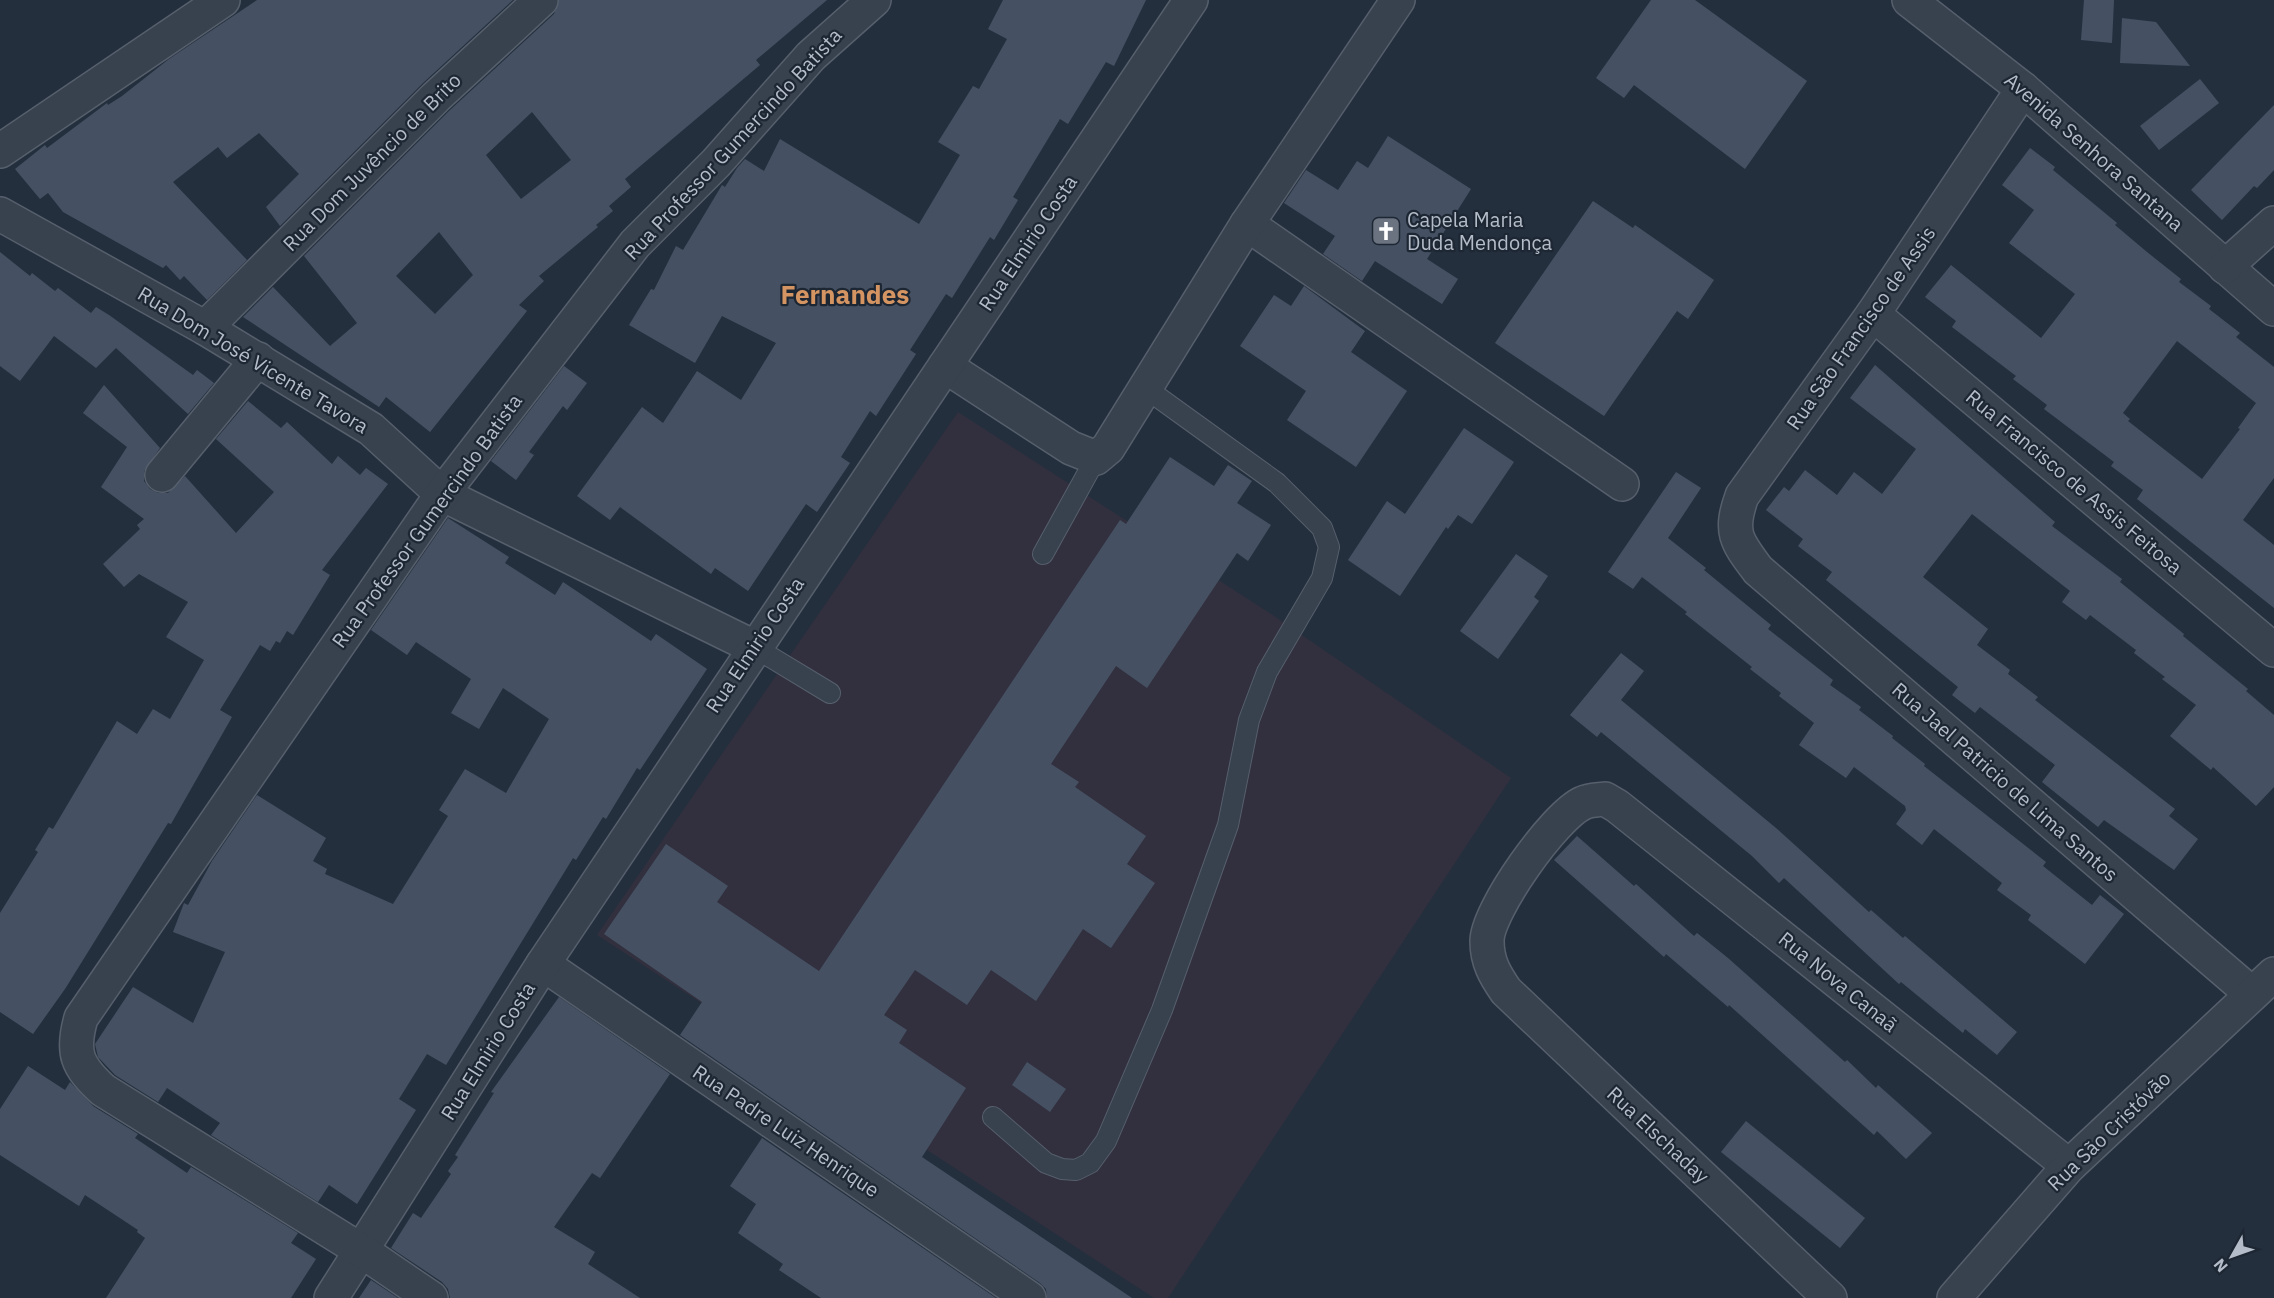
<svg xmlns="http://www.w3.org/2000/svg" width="2274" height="1298" font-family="'IBM Plex Sans',sans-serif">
  <rect width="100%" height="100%" fill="#242f3e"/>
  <!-- medical -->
  <path fill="#32303f" d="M958 412 1268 612 1511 778 1168 1298H1154L597 935Z"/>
  <!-- building -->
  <g fill="#455162" fill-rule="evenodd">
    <path d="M257 0H513L423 83 280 226 266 207 299 174 259 133 227 158 218 147 173 182 247 260 207 300 184 276 180 280 166 265 163 268 63 212 48 193 40 199 15 169 45 145 47 148 107 103 108 105 122 96 169 59Z"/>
    <path d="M559 0H827L756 60 760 65 625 179 631 187 609 206 613 211 596 225 598 227 539 276 544 281 519 305 527 311 430 432 386 397 379 407 243 317 273 287 330 346 357 323 304 256 449 111 554 14ZM532 112 571 160 521 199 486 155ZM439 232 473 275 435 314 396 276Z"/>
    <path d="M1003 0H1146L1114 66 1106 62 1068 124 1060 119 1013 197 1018 200 994 240 990 237 952 298 946 294 910 350 916 354 876 416 870 411 841 457 850 463 817 512 806 504 748 591 715 568 711 574 620 507 610 520 577 496 642 407 663 423 697 371 741 400 776 343 722 316 695 363 629 325 651 289 654 290 676 246 683 250 722 185 725 187 737 168 745 159 764 171 780 139 919 224 960 155 938 142 973 86 979 89 1007 39 988 29Z"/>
    <path d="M1651 0H1695L1807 81 1745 169 1634 85 1624 98 1596 78Z"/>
    <path d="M2084 0H2114L2112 43 2081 40Z"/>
    <path d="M2122 18 2156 22 2190 66 2120 63Z"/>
    <path d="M2200 79 2219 103 2159 150 2140 126Z"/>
    <path d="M2274 105V170L2257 188 2254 186 2222 220 2191 190Z"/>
    <path d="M1388 136 1471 189 1427 259 1458 279 1442 304 1375 261 1362 281 1323 254 1335 236 1284 203 1306 170 1338 190 1357 161 1368 168Z"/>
    <path d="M2030 148 2055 167 2053 170 2117 223 2115 225 2147 252 2181 279 2179 282 2211 306 2209 309 2240 333 2236 337 2274 367V478L2243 520 2274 545V608L2137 499 2143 490 2111 466 2114 462 2044 409 2047 405 2013 379 2016 376 1952 327 1956 321 1925 297 1951 265 2041 338 2075 294 2009 243 2034 210 2002 185ZM2177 341 2256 403 2238 428 2240 429 2202 479 2128 421 2130 419 2123 413Z"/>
    <path d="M1593 201 1633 228 1635 225 1714 280 1688 319 1677 311 1604 416 1495 343Z"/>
    <path d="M0 252 30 276 32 273 55 291 58 288 91 313 96 307 109 315 193 375 197 370 214 383 188 414 116 348 96 368 54 336 20 381 0 366Z"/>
    <path d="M1304 286 1365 331 1351 352 1407 391 1356 467 1287 420 1306 391 1240 346 1274 295 1291 306Z"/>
    <path d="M1875 365 2055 522 2052 526 2122 579 2120 582 2184 634 2183 636 2248 689 2246 691 2274 715V787L2256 806 2213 767 2211 770 2170 736 2196 705 2162 679 2165 677 2134 653 2136 650 2090 615 2086 620 2062 602 2070 591 1972 514 1923 577 1988 629 1977 645 2010 670 2008 674 2038 697 2035 700 2175 809 2169 816 2198 839 2174 870 2104 820 2098 827 2042 782 2055 765 1980 707 1975 713 1952 695 1958 687 1826 580 1832 572 1798 546 1803 539 1766 510 1784 487 1789 491 1805 470 1837 495 1854 472 1882 494 1916 449 1850 398Z"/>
    <path d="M564 366 587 383 567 410 563 406 529 452 534 455 516 480 491 461Z"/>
    <path d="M104 385 160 448 144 471V481L150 489 158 493H168L185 476 236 533 274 492 216 439 248 401 281 428 287 422 332 464 338 456 360 475 366 468 388 484 322 570 330 575 293 635 287 631 280 643 276 641 270 651 260 645 220 710 232 717 171 824 168 823 65 989 33 1034 0 1012V913L38 852 35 850 49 827 53 829 117 721 137 734 153 709 170 719 204 660 166 637 188 602 139 574 124 587 103 564 140 529 137 525 144 519 101 487 127 447 83 413Z"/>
    <path d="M1464 428 1514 462 1472 524 1458 515 1448 529 1446 527 1400 596 1348 560 1387 501 1405 514Z"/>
    <path d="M1170 457 1214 486 1228 465 1252 481 1237 503 1271 525 1248 561 1237 553 1147 688 1116 666 1051 764 1079 782 1075 787 1146 836 1127 864 1155 883 1111 948 1083 929 1036 1001 991 970 967 1005 915 970 884 1015 907 1030 899 1043 966 1088 922 1157 1132 1298H1047L1046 1289 1040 1283 680 1035 702 1002 604 934 666 844 728 886 717 902 819 971 1120 520 1126 524Z"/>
    <path d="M1676 472 1701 488 1668 538 1706 568 1704 570 1771 625 1768 629 1833 680 1830 685 1861 707 1859 710 1893 736 1892 738 1925 764 1924 766 2046 862 2043 866 2092 905 2100 895 2124 914 2085 964 2028 920 2031 915 1997 890 2002 883 1934 829 1922 845 1896 824 1906 810 1905 806 1854 767 1846 778 1799 745 1814 723 1779 696 1781 693 1750 669 1752 667 1685 614 1687 612 1642 577 1633 589 1608 572Z"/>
    <path d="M448 518 509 557 505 563 555 595 563 582 651 641 656 634 707 669 640 770 637 768 606 819 603 817 576 860 573 858 446 1065 427 1054 399 1099 416 1110 357 1204 329 1185 318 1202 211 1135 220 1123 167 1088 158 1102 115 1075 98 1057 95 1044 133 987 193 1023 225 952 173 932 184 903 188 905 212 861 257 795 326 838 313 861 327 869 325 874 393 904 448 816 439 810 465 769 506 793 549 719 503 688 479 729 451 713 471 679 416 642 407 655 371 630Z"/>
    <path d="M1516 554 1548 576 1534 597 1539 601 1498 659 1460 631Z"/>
    <path d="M1621 653 1644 671 1621 700 1776 828 1869 912 1871 910 1903 938 1905 936 2017 1032 1997 1055 1965 1029 1963 1033 1901 982 1899 984 1784 878 1779 883 1752 856 1601 732 1597 737 1570 715Z"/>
    <path d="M1577 836 1634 886 1636 884 1694 936 1697 933 1728 958 1845 1062 1847 1060 1876 1088 1878 1085 1932 1133 1906 1159 1877 1131 1874 1135 1729 1005 1728 1007 1666 954 1664 957 1554 860Z"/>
    <path d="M559 997 670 1074 600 1178 592 1173 554 1227 595 1252 588 1264 640 1298H450L448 1289 442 1282 391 1248 413 1213 421 1218 451 1174 448 1171 458 1157 455 1155 494 1093 491 1092Z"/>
    <path d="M1027 1062 1066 1089 1050 1112 1012 1085Z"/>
    <path d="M28 1066 65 1090 70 1082 93 1106 138 1134 135 1138 187 1173 191 1167 298 1233 291 1243 316 1259 291 1298H106L145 1238 137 1232 138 1230 85 1195 79 1206 0 1155V1109Z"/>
    <path d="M1746 1121 1865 1218 1840 1248 1721 1152Z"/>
    <path d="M762 1138 996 1298H821L779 1270 783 1264 738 1233 756 1204 730 1186Z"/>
    <path d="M371 1280 398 1298H359Z"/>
  </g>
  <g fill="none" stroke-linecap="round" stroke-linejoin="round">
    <!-- lane casing -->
    <g stroke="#565f6c" stroke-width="22">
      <g id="lane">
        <path d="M1043 554 1096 458"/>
        <path d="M754 647 830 693"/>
        <path d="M993 1117 1046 1163 1062 1169 1076 1170 1090 1163 1106 1141 1162 1010 1228 825 1249 720 1267 672 1322 578 1329 547 1322 528 1277 483 1144 387"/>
      </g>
    </g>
    <!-- street casing -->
    <g stroke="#565f6c" stroke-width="36">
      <g id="street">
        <path d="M1909 0 2023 89 2274 309"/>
        <path d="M2023 89 1873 314 1742 496C1729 532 1736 541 1758 570L2252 994"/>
        <path d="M0 151 223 0"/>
        <path d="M0 214 205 328 371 429 442 494 754 647"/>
        <path d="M1247 224 1622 484"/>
        <path d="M2225 267 2274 223"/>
        <path d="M1873 314 2274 650"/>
        <path d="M205 328 436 97 541 0"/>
        <path d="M945 366 1071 448 1096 458 1108 448 1247 224 1398 0"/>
        <path d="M162 475 258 359"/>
        <path d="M543 964 1029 1298"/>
        <path d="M331 1298 543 964 1191 0"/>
        <path d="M431 1298 362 1251 103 1090C77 1066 71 1053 81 1018L442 494 635 244 716 163 811 56 874 0"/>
        <path d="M1830 1298 1506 991C1495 975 1487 962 1487 941 1487 911 1554 816 1583 803 1589 800 1598 800 1605 799L1617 806 2069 1166"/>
        <path d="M1954 1298 2069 1166 2274 974"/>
      </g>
    </g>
    <!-- lane -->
    <use href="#lane" stroke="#38414e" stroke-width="20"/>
    <!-- street -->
    <use href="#street" stroke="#38414e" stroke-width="33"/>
  </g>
  <!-- icons -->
  <defs>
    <g id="church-square" transform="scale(1.5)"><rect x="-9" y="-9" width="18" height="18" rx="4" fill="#6b7280" stroke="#1d2633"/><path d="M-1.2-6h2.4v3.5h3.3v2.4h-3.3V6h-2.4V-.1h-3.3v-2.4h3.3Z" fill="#fff"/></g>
  </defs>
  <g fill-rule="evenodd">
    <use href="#church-square" x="1386" y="231"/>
  </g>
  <g text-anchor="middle" stroke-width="4.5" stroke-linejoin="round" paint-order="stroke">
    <!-- street labels -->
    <g font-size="20" fill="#b4bcc9" stroke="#1d2633">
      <text transform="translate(733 144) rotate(-47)" y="7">Rua Professor Gumercindo Batista</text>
      <text transform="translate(2094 152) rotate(41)" y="7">Avenida Senhora Santana</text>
      <text transform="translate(372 162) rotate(-45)" y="7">Rua Dom Juvêncio de Brito</text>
      <text transform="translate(1028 243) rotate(-56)" y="7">Rua Elmirio Costa</text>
      <text transform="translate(1861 328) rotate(-55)" y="7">Rua São Francisco de Assis</text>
      <text transform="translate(253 360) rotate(31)" y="7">Rua Dom José Vicente Tavora</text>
      <text transform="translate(2074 482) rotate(40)" y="7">Rua Francisco de Assis Feitosa</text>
      <text transform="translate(427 521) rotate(-54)" y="7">Rua Professor Gumercindo Batista</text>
      <text transform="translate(755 645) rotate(-56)" y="7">Rua Elmirio Costa</text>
      <text transform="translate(2005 782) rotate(41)" y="7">Rua Jael Patricio de Lima Santos</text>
      <text transform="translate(1838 982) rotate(39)" y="7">Rua Nova Canaã</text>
      <text transform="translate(488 1051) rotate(-58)" y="7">Rua Elmirio Costa</text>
      <text transform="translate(786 1131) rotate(34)" y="7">Rua Padre Luiz Henrique</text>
      <text transform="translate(2109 1131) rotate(-44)" y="7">Rua São Cristóvão</text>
      <text transform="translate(1658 1135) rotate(43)" y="7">Rua Elschaday</text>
    </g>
    <!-- poi labels -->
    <g font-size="20" fill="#b4bcc9" stroke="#1d2633" text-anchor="start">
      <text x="1407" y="227">Capela Maria<tspan x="1407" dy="23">Duda Mendonça</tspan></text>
    </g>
    <!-- district labels -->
    <g font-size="26" font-weight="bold" fill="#d59563" stroke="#1d2633">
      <text x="845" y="304">Fernandes</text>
    </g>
  </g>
  <!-- north arrow -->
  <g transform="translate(2232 1256) rotate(230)" stroke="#1d2633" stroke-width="4.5" paint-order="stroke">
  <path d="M0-4.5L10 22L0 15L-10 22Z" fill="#b4bcc9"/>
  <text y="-9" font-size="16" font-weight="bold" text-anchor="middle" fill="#b4bcc9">N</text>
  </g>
</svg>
